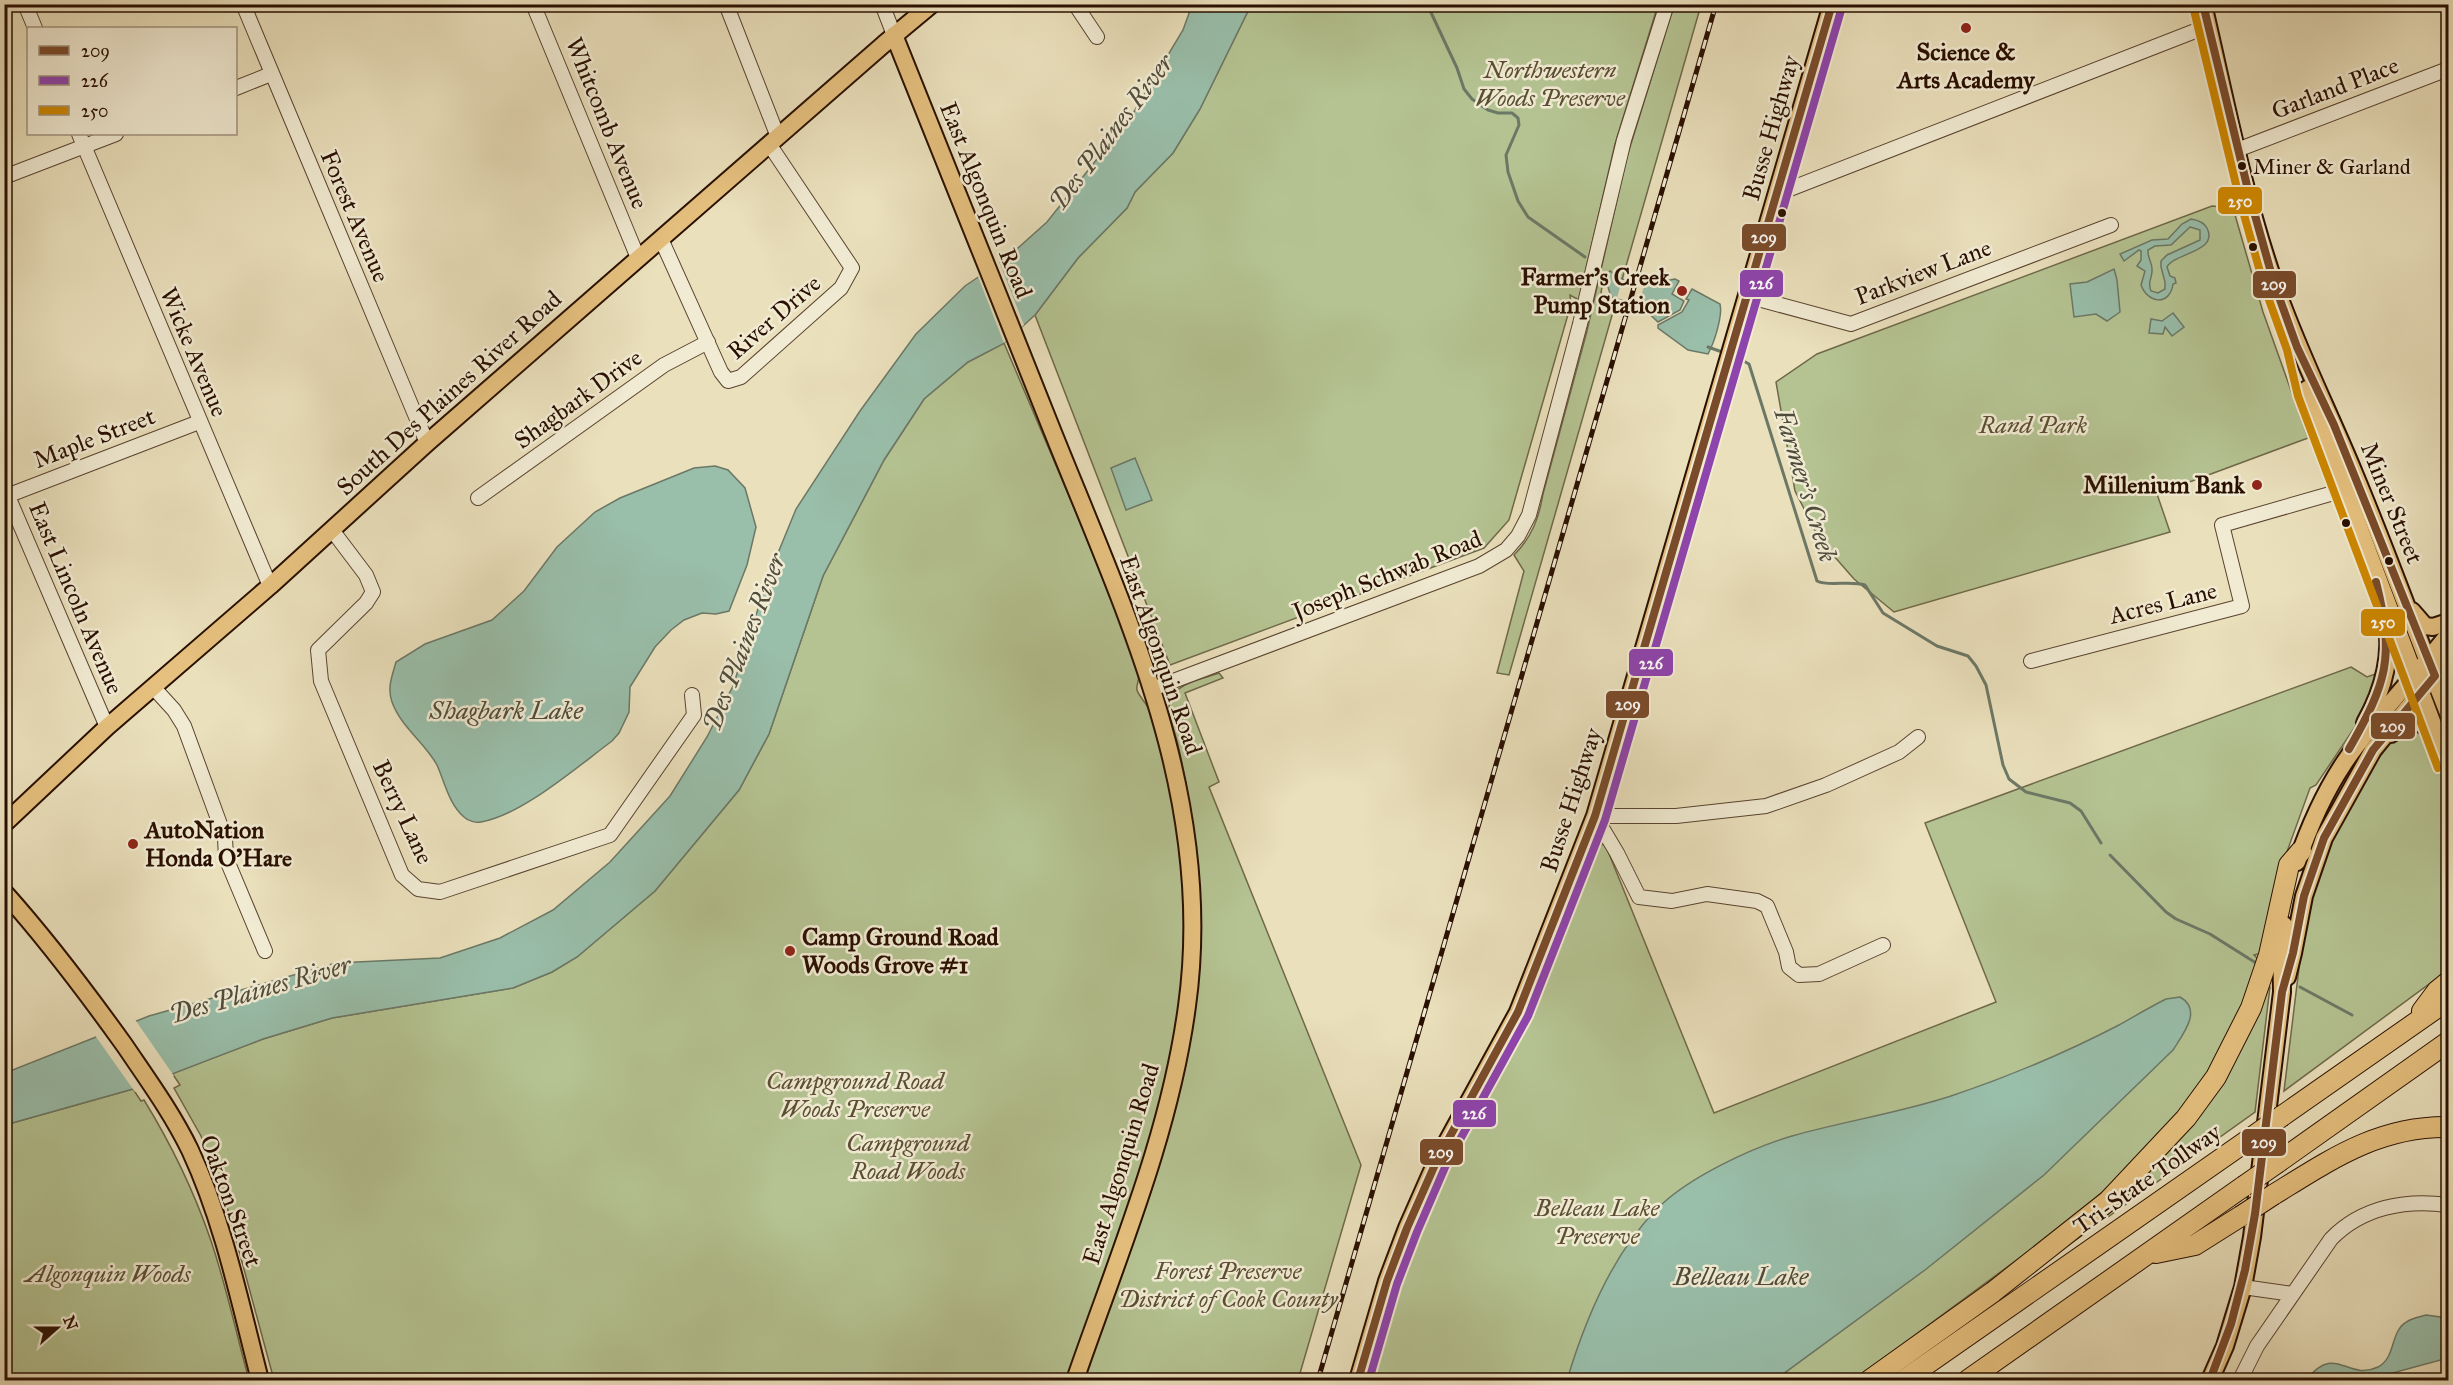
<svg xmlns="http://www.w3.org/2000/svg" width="2453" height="1385" font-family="'IM FELL Great Primer',serif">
  <rect width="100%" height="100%" fill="#eae0bc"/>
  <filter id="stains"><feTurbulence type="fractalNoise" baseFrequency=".00333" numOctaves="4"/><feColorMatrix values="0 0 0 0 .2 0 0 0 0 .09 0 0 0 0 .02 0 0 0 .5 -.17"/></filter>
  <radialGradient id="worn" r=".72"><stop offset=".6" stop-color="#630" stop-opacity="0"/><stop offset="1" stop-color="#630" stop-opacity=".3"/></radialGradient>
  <!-- green -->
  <g fill="#b5c392" stroke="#6f6949" stroke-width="1.5">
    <path d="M1251 5H1658L1615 144 1579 300 1570 295 1571 304 1509 520 1484 548 1170 665 1035 315 1078 258 1127 208 1135 192 1173 153 1200 109Z"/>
    <path d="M1674 5H1701L1622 280 1610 271 1603 280 1601 293 1608 297 1617 298 1509 675 1497 673 1524 571 1514 555C1532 537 1539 518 1543 494L1587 331 1626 160Z"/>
    <path d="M2212 206 2233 208 2263 312 2308 438 2157 494 2170 532 1894 612 1854 579 1820 540 1795 491 1776 382 1817 354Z"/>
    <path d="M1004 343 1114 602 1139 675C1139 680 1136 686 1137 690 1138 695 1149 707 1153 715 1161 749 1173 783 1177 817 1185 880 1189 949 1179 1012 1159 1139 1110 1260 1066 1380H274L226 1203 201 1136 174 1088 180 1085 172 1073 263 1039 332 1018 513 988 552 972 577 957 655 891 739 790 769 734 823 576 884 460 924 399 968 362Z"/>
    <path d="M2351 667 2367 677 2381 672 2365 712 2316 785 2310 788 2280 871 2263 953 2254 955 2257 958 2255 968 2260 971C2248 996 2238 1022 2225 1046 2191 1108 2125 1174 2071 1220L1854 1380H1369C1385 1324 1401 1266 1425 1212 1459 1134 1505 1062 1543 986 1565 941 1581 893 1597 846L1605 844 1714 1113 1996 1002 1925 823Z"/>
    <path d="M1219 673 1223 678 1185 693 1219 782 1209 787 1361 1165 1298 1380H1083C1136 1232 1203 1081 1200 921 1199 862 1191 803 1178 745 1176 733 1166 714 1170 701 1175 683 1203 679 1219 673Z"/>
    <path d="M2408 728 2429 735 2436 745 2448 774V970L2284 1091 2305 919 2327 849 2375 763 2395 737Z"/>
    <path d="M2266 985 2270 987 2255 1112 2059 1252 2146 1171Z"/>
    <path d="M133 1089 141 1101 144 1100C171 1144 193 1189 210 1238 226 1284 236 1333 249 1380H5V1125Z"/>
  </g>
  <!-- water -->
  <g fill="#99beaa" stroke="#6c7866" stroke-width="1.5" fill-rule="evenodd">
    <path d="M1192 5H1251L1200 109 1173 153 1135 192 1127 208 1078 258 1035 315 1003 344 968 362 924 399 884 460 823 576 769 734 739 790 655 891 577 957 552 972 513 988 332 1018 263 1039 133 1089 5 1125V1073L149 1016 336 963 440 958 500 938 553 910 610 862 670 796 707 737 733 686 769 575 796 509 860 411 916 334 965 286 1008 257 1047 222 1132 115 1183 30Z"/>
    <path d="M2191 219C2197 220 2204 222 2207 228 2219 252 2174 253 2167 267L2170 276 2175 278 2176 283 2173 284C2170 306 2148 304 2141 285L2145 271 2137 266 2141 260V251L2139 250 2124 261 2120 254 2152 240 2168 239 2182 224ZM2190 227 2200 230V240L2167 255 2161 261V267L2165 282V289L2158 293 2151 291C2147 282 2152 279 2152 271 2153 263 2147 258 2148 250L2155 246 2171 245Z"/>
    <path d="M2114 269 2117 280 2120 312 2107 321 2096 314 2074 317 2070 284 2087 282Z"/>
    <path d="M1610 271C1634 290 1648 284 1675 279L1679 281 1672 294 1684 301 1680 310 1658 322 1639 304 1611 297 1605 277Z"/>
    <path d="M1692 289 1720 304C1723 316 1714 343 1708 354L1688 350 1658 328V325L1682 312 1689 300 1686 299Z"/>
    <path d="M2173 313 2184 327 2172 336 2165 327 2163 334 2149 333 2151 319 2162 321Z"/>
    <path d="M1135 458 1152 500 1126 510 1111 468Z"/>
    <path d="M715 466 728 470 745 488 756 527 747 565 729 611 716 614 702 613 684 620 671 630 655 647 630 687 629 712 619 733 612 741C577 767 522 815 481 822 476 823 468 821 464 817 449 804 445 783 437 765 425 743 401 727 392 702 387 688 392 676 396 662L425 644 492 620 524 591 557 547 595 512 620 498 694 468Z"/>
    <path d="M2180 997C2203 1010 2183 1034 2173 1050L2044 1175 1925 1270 1775 1380H1567C1585 1320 1612 1254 1657 1209 1687 1178 1751 1148 1792 1136 1845 1121 1899 1113 1951 1096 2008 1077 2065 1053 2119 1025 2135 1016 2150 1007 2166 999Z"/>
    <path d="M2426 1315 2448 1318V1358L2367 1380H2306C2336 1342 2347 1382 2378 1367 2397 1357 2389 1331 2408 1321 2413 1318 2420 1317 2426 1315Z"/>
  </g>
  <!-- pier -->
  <g fill="#eae0bc">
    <path d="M998 259 1024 325 1004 343 977 274Z"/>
    <path d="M1622 280 1644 286 1639 304 1617 298Z"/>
    <path d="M134 1018 174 1076 135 1092 94 1034Z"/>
  </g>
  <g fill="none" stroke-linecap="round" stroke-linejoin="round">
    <!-- stream -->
    <g stroke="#6c7866" stroke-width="3">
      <path d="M1427 4 1457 68 1464 89 1472 99 1488 110 1498 113H1512L1518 118 1519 125 1506 155 1508 172 1518 201 1528 217 1585 257"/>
      <path d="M1708 347 1725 353"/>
      <path d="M1734 356 1749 364 1817 581C1828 587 1850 580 1865 585L1883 613 1937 646 1968 656 1976 666 1986 685 2003 765 2009 779 2026 792 2070 803 2081 811 2101 843"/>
      <path d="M2110 855 2166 912 2176 919 2210 934 2256 963"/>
      <path d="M2300 987 2352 1015"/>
    </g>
    <!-- minor casing -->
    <g stroke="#59432f" stroke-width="16">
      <g id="minor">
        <path d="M25 4 35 28"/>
        <path d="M243 4 427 443"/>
        <path d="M533 4 638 258"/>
        <path d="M726 4 778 137"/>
        <path d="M882 4 894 35"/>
        <path d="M1075 4 1097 37"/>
        <path d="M236 88 271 74"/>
        <path d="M79 134 270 586"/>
        <path d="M2237 150 2448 69"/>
        <path d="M4 177 116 134"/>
        <path d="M1777 194 2208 26"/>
        <path d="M661 239 721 372 728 381 741 377 841 288 852 268 769 144"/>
        <path d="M1747 296 1851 324 2111 225"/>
        <path d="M4 487 107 727"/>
        <path d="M4 497 199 422"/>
        <path d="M478 498 664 365 708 342"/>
        <path d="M332 530 366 575 373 592 366 603 318 650 321 681 402 875 418 889 440 892 610 835 694 715 692 695"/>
        <path d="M2031 661 2242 606 2222 525 2344 490"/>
        <path d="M153 687 174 710 184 726 225 838 226 858 265 951"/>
        <path d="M1152 689 1479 566 1506 550 1518 536 1529 515 1580 324 1624 140 1667 4"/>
        <path d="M1595 816 1617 853 1639 897 1672 901 1707 894 1757 901 1767 906 1786 952 1789 967 1799 975 1819 974 1883 945"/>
        <path d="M1595 816H1676L1766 806 1826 785 1899 752 1918 737"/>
        <path d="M2243 1287 2292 1294"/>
        <path d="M2240 1380 2257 1346 2331 1239C2362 1207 2406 1199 2448 1205"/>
      </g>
    </g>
    <!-- major casing -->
    <g stroke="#290f00" stroke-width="20">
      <g id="major">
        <path d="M2203 4C2225 98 2243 194 2275 285 2297 349 2328 410 2354 473 2387 552 2416 633 2448 713"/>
        <path d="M894 35C947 165 998 295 1050 425 1125 613 1216 797 1187 1006 1170 1135 1117 1258 1075 1380"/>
        <path d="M2307 389 2448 764"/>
        <path d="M2412 611 2425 626 2433 627 2448 622"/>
        <path d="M2365 723C2383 691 2393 655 2386 618"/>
        <path d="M2391 734C2408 720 2417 719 2435 731"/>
        <path d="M4 824 107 727 270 586 427 443 884 44 932 4"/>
        <path d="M2297 862C2309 827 2324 793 2344 763 2375 717 2414 678 2448 635"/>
        <path d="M4 892C48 941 87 993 125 1046 148 1080 172 1113 190 1150 224 1223 240 1303 260 1380"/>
        <path d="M2287 977 2293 953 2304 896 2324 838 2373 750 2448 659"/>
        <path d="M1358 1380 1387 1281 1407 1228 1437 1160 1518 1012 1595 816 1832 4"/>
        <path d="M2210 1380 2225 1346 2243 1287 2252 1237 2282 992 2281 945 2284 925"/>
      </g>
    </g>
    <!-- highway casing -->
    <g stroke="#290f00" stroke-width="22">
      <g id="highway">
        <path d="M2422 1011 2437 991 2448 982"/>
        <path d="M2282 1116 2448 1000"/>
        <path d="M2277 1163 2448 1042"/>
        <path d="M2273 1195C2330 1160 2378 1126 2448 1127"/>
        <path d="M2156 1253 2195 1245 2241 1216"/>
        <path d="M1870 1380 1993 1292 2108 1201 2186 1118 2216 1077 2251 1008 2269 955 2289 865 2301 851"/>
        <path d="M1904 1380 2248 1140"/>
        <path d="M1968 1380 2244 1186"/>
      </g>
    </g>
    <!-- minor -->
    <use href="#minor" stroke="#f1ebd3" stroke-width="14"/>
    <!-- major -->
    <use href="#major" stroke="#e5c07e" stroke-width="16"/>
    <!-- highway -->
    <use href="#highway" stroke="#e5c07e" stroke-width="20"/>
    <!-- rail casing -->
    <g stroke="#290f00" stroke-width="5">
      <path id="rail" d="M1318 1380 1716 4"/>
    </g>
    <!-- rail -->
    <use href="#rail" stroke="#f1ebd3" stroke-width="3" stroke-dasharray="9" stroke-linecap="butt"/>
    <!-- highway-bridge casing -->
    <g stroke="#290f00" stroke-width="22" stroke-linecap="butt">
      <g id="highway-bridge">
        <path d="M2248 1140 2282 1116"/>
        <path d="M2244 1186 2277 1163"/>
        <path d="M2241 1216 2273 1195"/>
      </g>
    </g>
    <!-- highway-bridge -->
    <use href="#highway-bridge" stroke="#e5c07e" stroke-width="20"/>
    <!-- bus-1 casing -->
    <g stroke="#f1ebd3" stroke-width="12">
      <g id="bus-1">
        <path d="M2203 4 2249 194 2274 283 2297 347 2334 425 2435 676 2373 750 2324 838 2304 896 2293 953 2282 992 2255 1214 2245 1270 2231 1324 2210 1380"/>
        <path d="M2349 749C2387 682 2395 658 2376 582"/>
        <path d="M1358 1380 1387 1281 1407 1228 1437 1160 1518 1012 1595 816 1832 4"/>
      </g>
    </g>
    <!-- bus-2 casing -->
    <g stroke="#f1ebd3" stroke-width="12">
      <path id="bus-2" d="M1369 1380 1397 1284 1417 1232 1446 1165 1528 1016 1605 820 1842 7"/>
    </g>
    <!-- bus-3 casing -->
    <g stroke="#f1ebd3" stroke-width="12">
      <path id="bus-3" d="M2193 6 2239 197 2264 286 2287 350 2298 396 2438 768"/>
    </g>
    <!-- bus-1 -->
    <use href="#bus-1" stroke="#7a4b2a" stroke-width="8"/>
    <!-- bus-2 -->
    <use href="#bus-2" stroke="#8e44ad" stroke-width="8"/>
    <!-- bus-3 -->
    <use href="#bus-3" stroke="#ce8800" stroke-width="8"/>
  </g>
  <!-- markers -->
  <g fill="#8f2418" stroke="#f1ebd3" stroke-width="2">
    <circle cx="1966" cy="28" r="6"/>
    <circle cx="1682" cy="291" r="6"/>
    <circle cx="2257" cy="485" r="6"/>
    <circle cx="133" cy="844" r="6"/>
    <circle cx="790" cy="951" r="6"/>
  </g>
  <g fill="#290f00" stroke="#f1ebd3" stroke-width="2">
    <circle cx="2242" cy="166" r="5"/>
    <circle cx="1782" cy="213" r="5"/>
    <circle cx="2253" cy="247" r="5"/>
    <circle cx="2346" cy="523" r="5"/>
    <circle cx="2389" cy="561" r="5"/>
  </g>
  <g text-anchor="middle" stroke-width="5" stroke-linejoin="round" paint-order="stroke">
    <!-- bus labels -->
    <g font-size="22" fill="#290f00" stroke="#f1ebd3" text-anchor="start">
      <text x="2253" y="174">Miner &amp; Garland</text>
    </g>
    <!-- poi labels -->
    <g font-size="24" font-weight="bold" fill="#290f00" stroke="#f1ebd3" text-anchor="end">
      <text x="1966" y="60" text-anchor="middle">Science &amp;<tspan x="1966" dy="28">Arts Academy</tspan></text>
      <text x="1670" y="285">Farmer's Creek<tspan x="1670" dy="28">Pump Station</tspan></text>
      <text x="2245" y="493">Millenium Bank</text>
      <text x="145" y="838" text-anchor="start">AutoNation<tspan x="145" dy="28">Honda O'Hare</tspan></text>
      <text x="802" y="945" text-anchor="start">Camp Ground Road<tspan x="802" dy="28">Woods Grove #1</tspan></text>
    </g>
    <!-- park labels -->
    <g font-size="24" font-style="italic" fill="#5a4e33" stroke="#f1ebd3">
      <text x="1550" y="78">Northwestern<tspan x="1550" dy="28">Woods Preserve</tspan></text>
      <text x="2033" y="433">Rand Park</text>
      <text x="855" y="1089">Campground Road<tspan x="855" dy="28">Woods Preserve</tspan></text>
      <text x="908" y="1151">Campground<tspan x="908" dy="28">Road Woods</tspan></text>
      <text x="1597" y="1216">Belleau Lake<tspan x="1597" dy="28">Preserve</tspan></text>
      <text x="1228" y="1279">Forest Preserve<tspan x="1228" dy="28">District of Cook County</tspan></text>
      <text x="108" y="1282">Algonquin Woods</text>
    </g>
    <!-- street labels -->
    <g font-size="24" fill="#290f00" stroke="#f1ebd3">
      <text transform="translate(2335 88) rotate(-21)" y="8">Garland Place</text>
      <text transform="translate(607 123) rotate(68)" y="8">Whitcomb Avenue</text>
      <text transform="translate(1771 128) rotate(-74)" y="8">Busse Highway</text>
      <text transform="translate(986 200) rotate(68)" y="8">East Algonquin Road</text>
      <text transform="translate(355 216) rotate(67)" y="8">Forest Avenue</text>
      <text transform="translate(1923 272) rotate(-21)" y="8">Parkview Lane</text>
      <text transform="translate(774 317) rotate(-41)" y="8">River Drive</text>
      <text transform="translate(194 352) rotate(67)" y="8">Wicke Avenue</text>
      <text transform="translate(449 393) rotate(-42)" y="8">South Des Plaines River Road</text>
      <text transform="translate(578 399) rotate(-36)" y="8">Shagbark Drive</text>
      <text transform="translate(94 438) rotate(-21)" y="8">Maple Street</text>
      <text transform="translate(2392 503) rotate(68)" y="8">Miner Street</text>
      <text transform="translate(1387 575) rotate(-22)" y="8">Joseph Schwab Road</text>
      <text transform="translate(76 598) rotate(67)" y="8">East Lincoln Avenue</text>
      <text transform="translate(2163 603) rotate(-14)" y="8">Acres Lane</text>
      <text transform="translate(1161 655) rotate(71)" y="8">East Algonquin Road</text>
      <text transform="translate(1571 800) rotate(-72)" y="8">Busse Highway</text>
      <text transform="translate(403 812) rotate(65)" y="8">Berry Lane</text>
      <text transform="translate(1121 1164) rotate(-73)" y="8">East Algonquin Road</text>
      <text transform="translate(2147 1179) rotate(-35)" y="8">Tri-State Tollway</text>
      <text transform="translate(231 1201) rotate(70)" y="8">Oakton Street</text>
    </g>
    <!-- water labels -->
    <g font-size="26" font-style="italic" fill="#504c3c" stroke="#f1ebd3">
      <text transform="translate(1111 132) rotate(-53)" y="9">Des Plaines River</text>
      <text transform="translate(1806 485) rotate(73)" y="9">Farmer's Creek</text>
      <text transform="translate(744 642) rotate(-69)" y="9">Des Plaines River</text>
      <text x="506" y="719">Shagbark Lake</text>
      <text transform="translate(260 989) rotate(-16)" y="9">Des Plaines River</text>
      <text x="1741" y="1285">Belleau Lake</text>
    </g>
  </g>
  <g stroke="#f1ebd3" stroke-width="2">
    <rect x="2217" y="186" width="46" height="29" rx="6" fill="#ce8800"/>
    <rect x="1741" y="223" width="46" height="29" rx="6" fill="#7a4b2a"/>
    <rect x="1739" y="269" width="45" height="29" rx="6" fill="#8e44ad"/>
    <rect x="2252" y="270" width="45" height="29" rx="6" fill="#7a4b2a"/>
    <rect x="2360" y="608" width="46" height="29" rx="6" fill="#ce8800"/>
    <rect x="1628" y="648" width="46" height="29" rx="6" fill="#8e44ad"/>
    <rect x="1605" y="690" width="45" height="29" rx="6" fill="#7a4b2a"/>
    <rect x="2370" y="712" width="46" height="28" rx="6" fill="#7a4b2a"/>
    <rect x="1452" y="1099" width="45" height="29" rx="6" fill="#8e44ad"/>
    <rect x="2241" y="1128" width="46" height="29" rx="6" fill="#7a4b2a"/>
    <rect x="1419" y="1138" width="45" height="28" rx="6" fill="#7a4b2a"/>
  </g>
  <g font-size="16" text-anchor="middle" font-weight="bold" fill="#fff">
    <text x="2240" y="207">250</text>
    <text x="1764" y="243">209</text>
    <text x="1761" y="289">226</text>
    <text x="2274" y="290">209</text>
    <text x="2383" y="628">250</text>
    <text x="1651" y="669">226</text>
    <text x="1628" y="710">209</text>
    <text x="2393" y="732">209</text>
    <text x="1474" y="1119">226</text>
    <text x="2264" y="1148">209</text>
    <text x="1441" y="1158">209</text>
  </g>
  <!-- margin -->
  <rect width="2453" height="1385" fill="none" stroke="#eae0bc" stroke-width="24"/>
  <rect x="6" y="6" width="2441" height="1373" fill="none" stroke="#290f00" stroke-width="3"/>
  <rect x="12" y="12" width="2429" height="1361" fill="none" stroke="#290f00" stroke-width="1.5"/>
  <!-- legend -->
  <rect x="27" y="27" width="210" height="108" fill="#f1ebd3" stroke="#a1937f" stroke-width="1.5"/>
  <rect x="39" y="46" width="30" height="9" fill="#7a4b2a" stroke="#a1937f" stroke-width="1.5"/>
  <text x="81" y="57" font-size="18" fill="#290f00">209</text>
  <rect x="39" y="76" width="30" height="9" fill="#8e44ad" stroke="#a1937f" stroke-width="1.5"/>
  <text x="81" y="87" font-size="18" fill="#290f00">226</text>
  <rect x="39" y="106" width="30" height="9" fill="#ce8800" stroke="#a1937f" stroke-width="1.5"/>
  <text x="81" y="117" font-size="18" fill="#290f00">250</text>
  <!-- north arrow -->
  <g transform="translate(57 1328) rotate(69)" stroke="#f1ebd3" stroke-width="4.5" paint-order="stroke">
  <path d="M0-4.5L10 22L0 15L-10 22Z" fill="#290f00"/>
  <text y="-9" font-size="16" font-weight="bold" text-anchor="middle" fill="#290f00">N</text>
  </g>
  <rect width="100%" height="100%" filter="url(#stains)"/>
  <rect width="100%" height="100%" fill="url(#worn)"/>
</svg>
